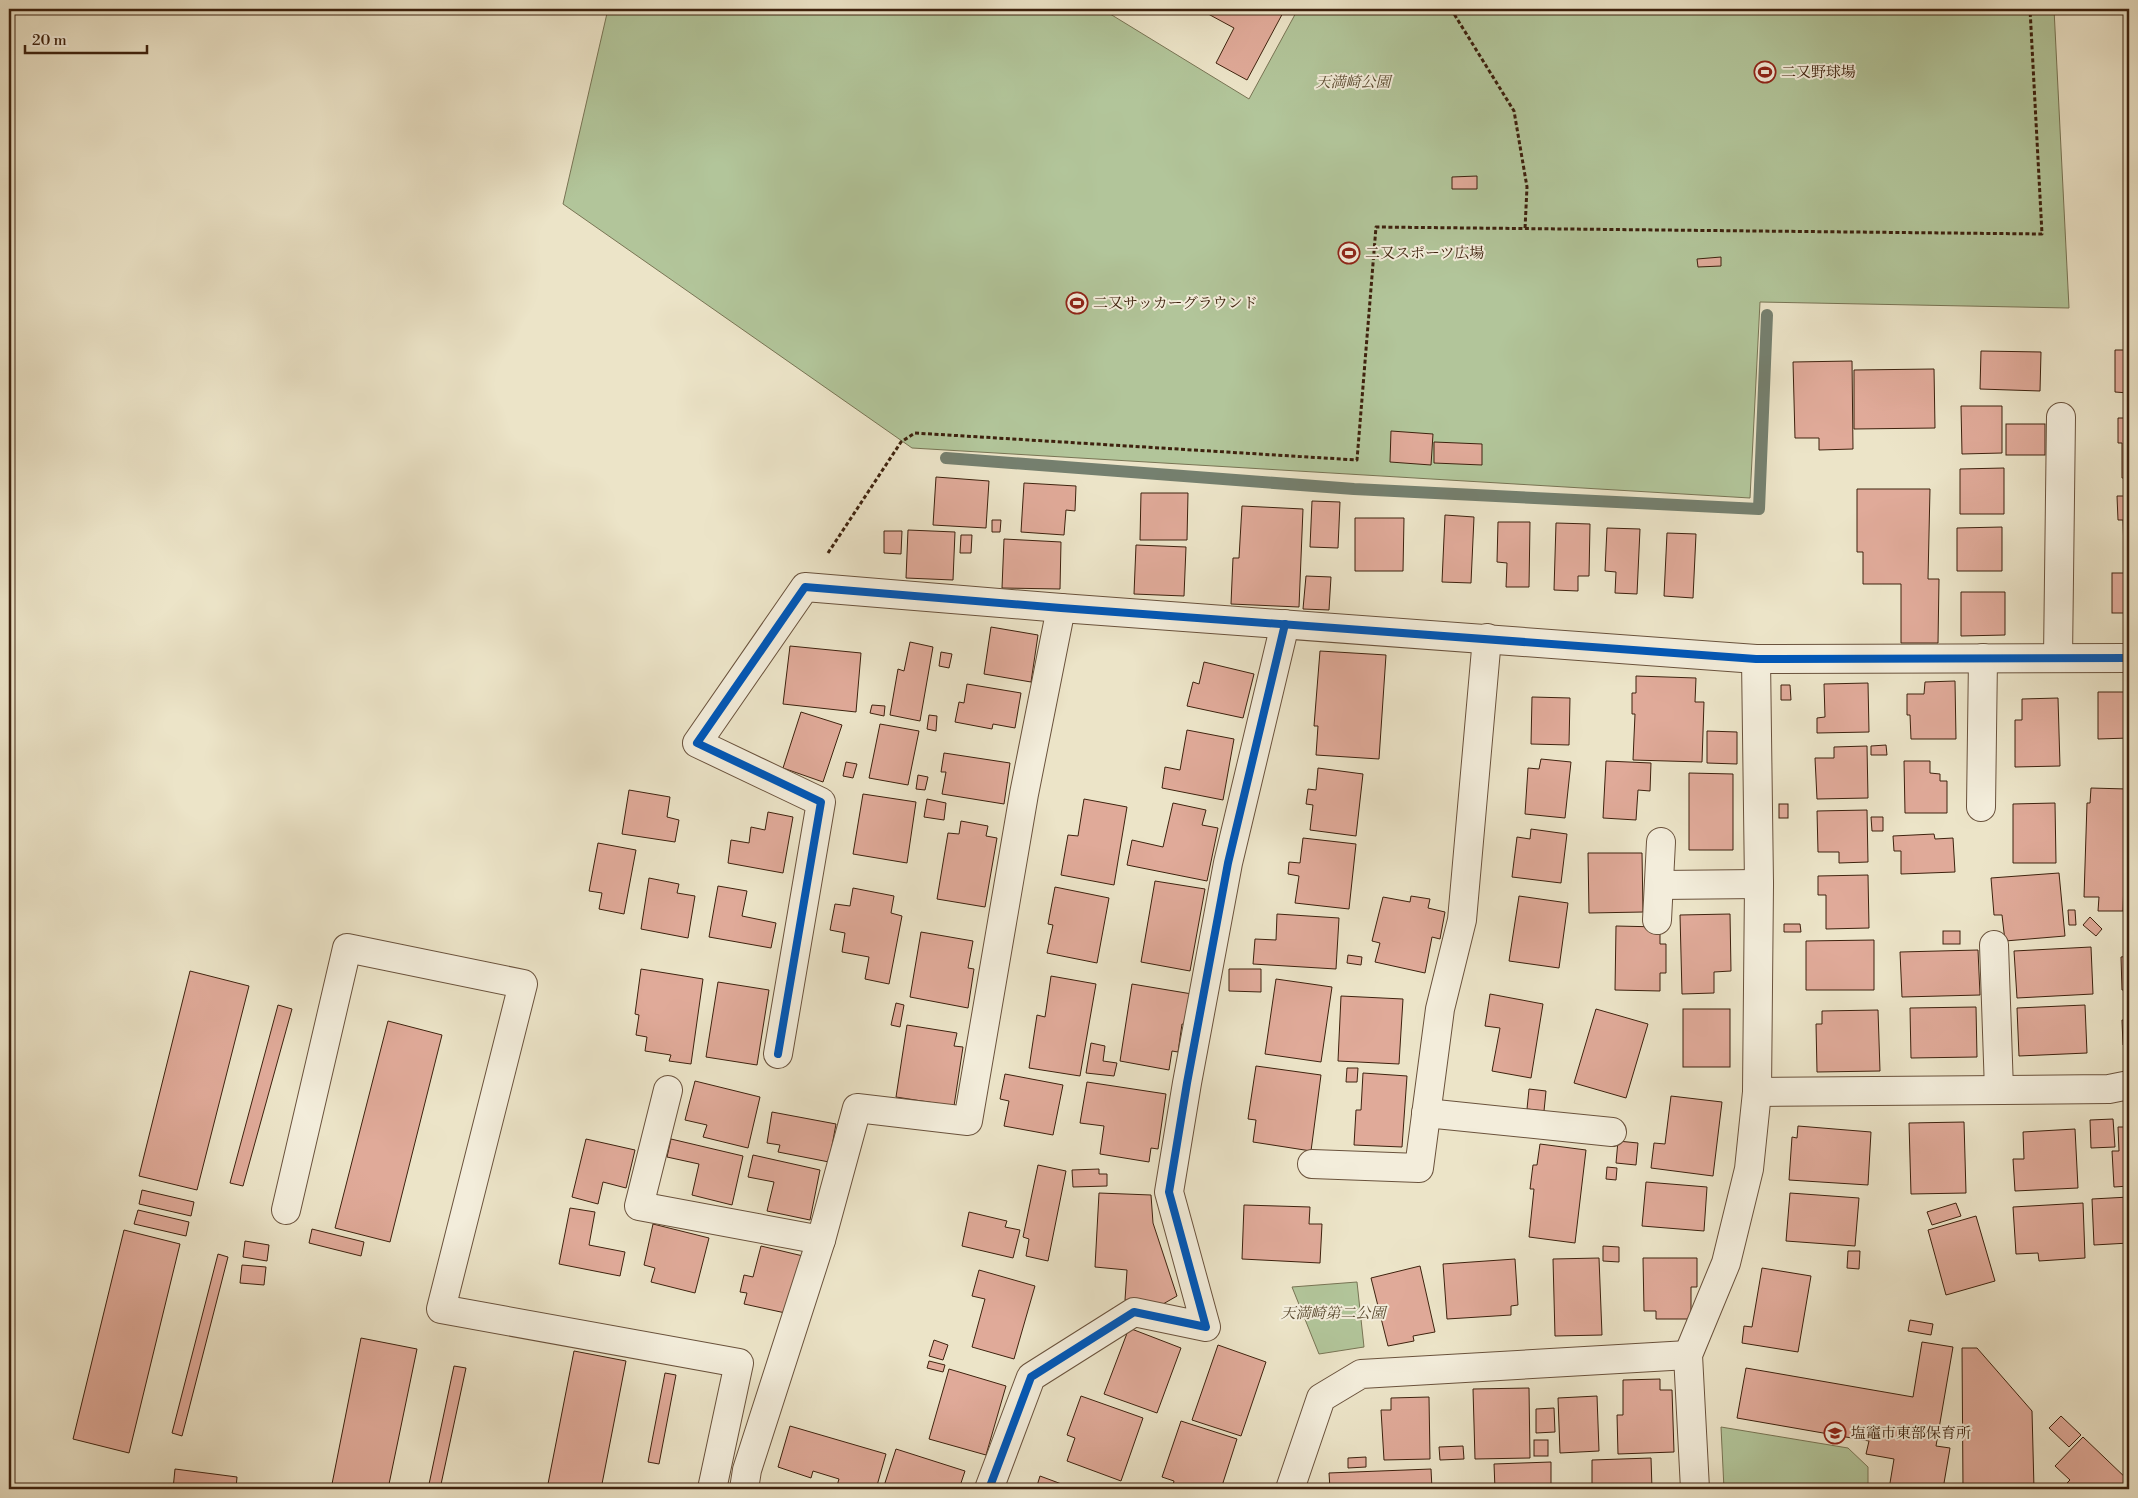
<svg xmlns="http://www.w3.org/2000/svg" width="2138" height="1498" font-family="'Libre Bodoni','Noto Serif JP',serif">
  <rect width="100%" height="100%" fill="#ece4c8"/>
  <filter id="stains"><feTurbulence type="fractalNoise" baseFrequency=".004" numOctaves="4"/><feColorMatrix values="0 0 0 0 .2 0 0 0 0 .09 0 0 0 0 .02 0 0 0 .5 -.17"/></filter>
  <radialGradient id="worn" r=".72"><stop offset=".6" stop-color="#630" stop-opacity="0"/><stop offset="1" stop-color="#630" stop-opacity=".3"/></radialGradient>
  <!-- green -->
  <g fill="#b2c59a" stroke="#787454">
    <path d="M608 9H1102L1249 99 1298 9H2054L2069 308 1760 302 1750 498 912 448 563 204Z"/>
    <path d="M1357 1282 1364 1347 1319 1354 1292 1287Z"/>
    <path d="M1721 1427 1848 1448 1868 1467V1489H1724Z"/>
  </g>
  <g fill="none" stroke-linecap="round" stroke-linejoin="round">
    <!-- stream -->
    <path stroke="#75806f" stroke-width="12" d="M946 458 1354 489 1759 509 1767 315"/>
  </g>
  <!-- building -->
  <g fill="#e0aa99" stroke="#3e220e">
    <path d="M1199 9H1285L1247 80 1216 63 1234 28Z"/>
    <path d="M1477 176V189H1452V177Z"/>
    <path d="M1721 257V266L1698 267 1697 259Z"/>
    <path d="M2115 350H2129V393L2115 392Z"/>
    <path d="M1981 351 2041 352 2040 391 1980 389Z"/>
    <path d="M1852 361 1853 449 1819 450V438H1795L1793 362Z"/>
    <path d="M1934 369 1935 428 1854 429V370Z"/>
    <path d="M1961 406H2002V453L1962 454Z"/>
    <path d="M2118 418H2129V478H2122V443H2118Z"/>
    <rect x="2006" y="424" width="39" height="31"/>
    <path d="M1391 431 1433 434 1431 465 1390 462Z"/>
    <path d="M1434 442 1482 444V465L1434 463Z"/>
    <path d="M2004 468V514H1960V469Z"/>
    <path d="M936 477 989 481 986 528 933 525Z"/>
    <path d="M1024 483 1076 486 1075 511 1066 510 1064 535 1021 532Z"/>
    <path d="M1857 489H1930L1928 579H1939L1938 643H1901V584H1863V552H1857Z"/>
    <path d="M1141 493H1188L1187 540H1140Z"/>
    <path d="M2117 496H2129V551H2124L2123 520H2118Z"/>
    <path d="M1312 501 1340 502 1338 548 1310 547Z"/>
    <path d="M1242 506 1303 509 1299 607 1231 604 1233 558H1239Z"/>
    <path d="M1445 515 1474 517 1471 583 1442 582Z"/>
    <path d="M1355 518H1404L1403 571H1355Z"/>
    <path d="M992 520H1001L1000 532H992Z"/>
    <path d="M1498 522H1530L1529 587H1506L1507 563 1497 562Z"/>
    <path d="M1556 523 1590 524 1589 576H1578V591L1554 590Z"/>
    <path d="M2002 527V571H1957V528Z"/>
    <path d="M1607 528 1640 529 1637 594 1615 593 1616 572 1605 571Z"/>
    <path d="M908 530 955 532 953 580 906 578Z"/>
    <path d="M884 531H902L901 554 884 553Z"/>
    <path d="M1667 533 1696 534 1693 598 1664 596Z"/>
    <path d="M961 535H972L971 553H960Z"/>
    <path d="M1004 539 1061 542 1060 589 1002 588Z"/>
    <path d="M1136 545 1186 547 1184 596 1134 594Z"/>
    <rect x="2112" y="573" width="17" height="40"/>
    <path d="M1306 576 1331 577 1329 610 1303 609Z"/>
    <path d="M1961 592H2005V635L1961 636Z"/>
    <path d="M991 627 1038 635 1031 682 984 674Z"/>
    <path d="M910 642 933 647 920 721 890 715 898 669 904 671Z"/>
    <path d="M790 646 861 653 856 712 783 704Z"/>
    <path d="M1320 651 1386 655 1379 759 1316 755 1318 726H1314Z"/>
    <path d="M941 652 952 654 949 668 939 666Z"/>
    <path d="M1204 662 1254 674 1243 718 1187 706 1193 682 1199 684Z"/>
    <path d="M1636 676 1696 678 1695 702H1704L1702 762 1633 760 1635 714H1632V693H1636Z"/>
    <path d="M1955 681 1956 739H1911L1910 715H1907V694H1924L1925 682Z"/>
    <path d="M1868 683 1869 732 1817 733V718L1825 717 1824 684Z"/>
    <path d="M967 684 1021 693 1015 728 993 724 992 729 955 722 959 702 964 703Z"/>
    <path d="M1781 685H1790L1791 700H1781Z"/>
    <path d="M2098 692H2129V738L2098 739Z"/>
    <path d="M1532 697 1570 698 1569 745 1531 744Z"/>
    <path d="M2058 698 2060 766 2015 767V720H2022V699Z"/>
    <path d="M872 705 885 706 884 716 870 713Z"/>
    <path d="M801 712 842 725 823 782 783 768Z"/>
    <path d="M929 715 937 716 936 731 927 729Z"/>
    <path d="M880 724 919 731 908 785 869 778Z"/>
    <path d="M1187 730 1234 739 1223 800 1162 788 1165 767 1180 770Z"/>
    <path d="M1707 731 1737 732V764L1707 763Z"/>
    <path d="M1886 745 1887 755H1871V746Z"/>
    <path d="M1867 746 1868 798 1817 799 1815 758H1834V747Z"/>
    <path d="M944 753 1010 763 1004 804 942 794 946 772H941Z"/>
    <path d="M1541 759 1571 762 1565 818 1525 814 1528 768 1539 769Z"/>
    <path d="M1606 761 1651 763 1650 791 1638 790 1636 820 1603 818Z"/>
    <path d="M1904 761H1930V773L1940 774V781H1947V813H1905Z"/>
    <path d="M846 762 857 764 853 778 843 776Z"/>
    <path d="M1318 768 1363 774 1356 836 1310 830 1313 805 1306 804 1308 789 1316 790Z"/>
    <path d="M1689 773 1733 774V850H1689Z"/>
    <path d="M918 775 928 777 925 790 916 789Z"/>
    <path d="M2091 788 2127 789 2123 911H2098L2099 897H2084L2087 803H2090Z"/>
    <path d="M629 790 670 797 667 817 679 820 675 842 622 834Z"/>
    <path d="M863 794 916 802 907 863 853 854Z"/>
    <path d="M927 799 946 803 944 820 924 817Z"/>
    <path d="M1084 799 1127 807 1114 885 1061 875 1068 835 1078 836Z"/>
    <path d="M1173 803 1206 810 1202 825 1218 828 1207 881 1127 865 1132 840 1163 847Z"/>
    <path d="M2055 803 2056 863H2013V804Z"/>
    <rect x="1779" y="804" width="9" height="14"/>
    <path d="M1867 810 1868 862 1839 863V852H1818L1817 811Z"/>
    <path d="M768 812 793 817 783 873 728 863 731 840 749 843 751 827 765 830Z"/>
    <path d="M1871 817H1883V831H1872Z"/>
    <path d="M961 821 988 826 986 836 997 838 985 907 937 899 948 833 959 834Z"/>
    <path d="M1531 829 1567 834 1561 883 1512 877 1517 837 1530 839Z"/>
    <path d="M1934 834 1935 839 1953 838 1955 872 1901 874V851H1894L1893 836Z"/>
    <path d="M1303 838 1356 844 1349 909 1295 903 1299 876 1288 874 1289 862 1300 863Z"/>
    <path d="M598 843 636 850 624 914 599 909 602 893 589 891Z"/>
    <path d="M1588 853H1642L1643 912 1589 913Z"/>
    <path d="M2059 873 2065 936 2005 941 2002 915H1994L1991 878Z"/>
    <path d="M1868 875 1869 928 1826 929V895H1818V876Z"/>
    <path d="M649 878 679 884 677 893 695 896 688 938 641 929Z"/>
    <path d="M1155 881 1205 889 1190 971 1141 962Z"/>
    <path d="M718 886 747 891 742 916 776 923 771 948 709 937Z"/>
    <path d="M1055 887 1109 898 1097 963 1047 953 1053 925 1048 924Z"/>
    <path d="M853 888 894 896 891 913 902 916 889 984 865 979 869 957 842 952 845 933 830 930 835 904 850 906Z"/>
    <path d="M1411 896 1430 899 1428 908 1445 912 1440 939 1432 937 1425 973 1375 962 1380 943 1372 941 1383 897 1410 902Z"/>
    <path d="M1519 896 1568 903 1559 968 1509 961Z"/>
    <path d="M2068 910H2075L2076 925H2069Z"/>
    <path d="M1277 914 1339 918 1336 969 1253 964 1255 939 1276 940Z"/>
    <path d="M1730 914 1731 971 1714 972V993L1682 994 1680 915Z"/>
    <path d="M2090 917 2102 929 2096 936 2083 925Z"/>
    <path d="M1784 924H1800L1801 932H1784Z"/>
    <path d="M1616 926 1660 927V944H1666V973H1660V991L1615 990Z"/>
    <rect x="1943" y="931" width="17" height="13"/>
    <path d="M921 932 973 941 968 968 974 969 968 1008 910 997Z"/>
    <path d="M1874 940V990H1806V941Z"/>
    <path d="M2091 947 2093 994 2017 998 2014 951Z"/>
    <path d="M1978 950 1980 995 1902 997 1900 952Z"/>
    <path d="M1348 955 1362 957 1361 965 1347 963Z"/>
    <path d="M2129 956V990H2122L2121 957Z"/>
    <path d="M641 969 703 979 691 1064 669 1061 671 1055 645 1051 647 1037 636 1035 639 1015 635 1014Z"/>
    <path d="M1229 969H1261V992L1229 991Z"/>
    <path d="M190 971 249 986 197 1190 139 1176Z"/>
    <path d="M1051 976 1096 984 1080 1076 1029 1068 1037 1015 1045 1017Z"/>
    <path d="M1276 979 1332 987 1321 1062 1265 1054Z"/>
    <path d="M718 982 769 990 757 1065 706 1057Z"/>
    <path d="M1132 984 1192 994 1187 1025 1182 1024 1178 1052 1172 1051 1169 1070 1120 1061Z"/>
    <path d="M1490 994 1543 1004 1531 1078 1492 1071 1500 1028 1485 1026Z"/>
    <path d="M1341 996 1403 999 1399 1064 1338 1061Z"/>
    <path d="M896 1003 904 1005 900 1027 891 1025Z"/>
    <path d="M278 1005 292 1009 243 1186 230 1183Z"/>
    <path d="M2085 1005 2087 1053 2019 1056 2017 1008Z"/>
    <path d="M1976 1007 1977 1057 1911 1058 1910 1008Z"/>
    <path d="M1596 1009 1648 1024 1626 1098 1574 1083Z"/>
    <rect x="1683" y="1009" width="47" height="58"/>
    <path d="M1878 1010 1880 1071 1817 1072 1816 1024H1822V1011Z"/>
    <path d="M2122 1020H2129V1045H2123Z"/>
    <path d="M388 1021 442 1035 390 1242 335 1228Z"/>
    <path d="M907 1025 957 1033 954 1046 963 1047 954 1106 896 1097Z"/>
    <path d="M1091 1043 1105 1046 1103 1061 1117 1063 1114 1076 1086 1073Z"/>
    <path d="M1256 1066 1321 1075 1311 1151 1253 1142 1256 1120 1248 1119Z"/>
    <path d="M1347 1068H1358L1357 1082H1346Z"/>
    <path d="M1363 1073 1407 1076 1402 1147 1354 1145 1356 1110H1361Z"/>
    <path d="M1005 1074 1063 1085 1053 1135 1004 1126 1009 1101 1000 1099Z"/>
    <path d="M695 1081 760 1097 748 1148 703 1137 707 1125 685 1120Z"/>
    <path d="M1087 1082 1166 1094 1158 1149 1151 1148 1149 1162 1100 1154 1104 1126 1080 1123Z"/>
    <path d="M1529 1089 1546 1091 1544 1111 1527 1109Z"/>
    <path d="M1671 1096 1722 1102 1713 1176 1651 1168 1654 1143 1665 1144Z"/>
    <path d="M772 1112 836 1124 829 1162 778 1152 780 1145 767 1143Z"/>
    <path d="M2113 1119 2115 1147 2091 1148 2090 1120Z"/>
    <path d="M1964 1122 1966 1193 1911 1194 1909 1123Z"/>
    <path d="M1798 1126 1871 1132 1868 1185 1789 1180 1792 1137 1797 1138Z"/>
    <path d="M2118 1127H2129V1186L2114 1187 2112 1151H2119Z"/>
    <path d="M2075 1129 2078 1188 2015 1191 2013 1159H2024L2023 1132Z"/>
    <path d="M586 1139 635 1150 626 1188 603 1182 598 1204 572 1197Z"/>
    <path d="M671 1139 743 1156 732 1205 692 1195 699 1164 667 1157Z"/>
    <path d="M1618 1141 1638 1143 1636 1165 1616 1163Z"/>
    <path d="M1540 1144 1586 1150 1575 1243 1529 1237 1534 1189H1530L1533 1165H1537Z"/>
    <path d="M753 1155 820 1170 810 1220 767 1211 774 1182 748 1177Z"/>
    <path d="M1038 1165 1066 1171 1048 1261 1026 1256 1029 1239 1023 1237Z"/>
    <path d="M1607 1167 1617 1168 1616 1180 1606 1179Z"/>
    <path d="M1099 1169V1174H1107V1186L1073 1187 1072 1170Z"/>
    <path d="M1646 1182 1707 1187 1704 1231 1642 1226Z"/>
    <path d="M142 1190 194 1202 191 1216 139 1204Z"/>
    <path d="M1099 1193 1151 1195 1153 1223 1177 1296 1163 1304 1125 1300 1127 1270 1095 1267Z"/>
    <path d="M1790 1193 1859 1198 1855 1246 1786 1241Z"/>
    <path d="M2129 1197V1243L2094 1245 2092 1199Z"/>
    <path d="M1956 1203 1961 1216 1932 1225 1927 1212Z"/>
    <path d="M2083 1203 2085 1258 2039 1261 2038 1253 2016 1254 2013 1207Z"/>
    <path d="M1244 1205 1310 1207 1309 1224H1322L1320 1263 1242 1259Z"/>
    <path d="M570 1208 595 1212 589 1245 625 1252 620 1276 559 1264Z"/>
    <path d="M138 1210 189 1222 186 1236 134 1224Z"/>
    <path d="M969 1212 1007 1221 1005 1227 1020 1230 1013 1258 962 1246Z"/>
    <path d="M1976 1216 1995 1281 1946 1295 1928 1230Z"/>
    <path d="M653 1224 709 1238 695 1293 651 1282 655 1268 644 1265Z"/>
    <path d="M312 1229 364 1242 361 1256 309 1243Z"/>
    <path d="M124 1230 180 1244 129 1453 73 1439Z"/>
    <path d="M245 1241 269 1245 267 1261 243 1257Z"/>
    <path d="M761 1246 803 1256 790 1314 744 1304 747 1293 740 1292 744 1275 753 1277Z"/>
    <path d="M1603 1246 1619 1247V1262L1603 1261Z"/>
    <path d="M1848 1251H1860L1859 1269 1847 1268Z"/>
    <path d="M218 1254 228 1257 182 1436 172 1433Z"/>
    <path d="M1599 1258 1602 1335 1555 1336 1553 1259Z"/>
    <path d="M1643 1258H1697V1287H1691V1319H1656V1311H1644Z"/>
    <path d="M1515 1259 1518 1305 1511 1306V1315L1447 1319 1443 1264Z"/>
    <path d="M242 1265 266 1267 264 1285 240 1283Z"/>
    <path d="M1420 1266 1435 1332 1413 1336 1414 1341 1388 1346 1371 1278Z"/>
    <path d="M1762 1268 1811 1276 1798 1352 1742 1343 1744 1326 1752 1327Z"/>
    <path d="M979 1270 1035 1286 1014 1359 972 1347 985 1299 972 1296Z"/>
    <path d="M1910 1320 1933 1324 1931 1335 1908 1331Z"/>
    <path d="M1129 1328 1181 1348 1157 1413 1104 1394Z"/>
    <path d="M361 1338 417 1349 388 1489H331Z"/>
    <path d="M934 1340 948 1345 943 1360 929 1356Z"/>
    <path d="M1922 1342 1953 1347 1936 1446 1950 1448 1943 1489H1889L1894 1459 1866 1454 1869 1441 1737 1418 1746 1368 1913 1397Z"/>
    <path d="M1218 1345 1266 1362 1241 1436 1192 1420Z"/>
    <path d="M1962 1348H1977L2032 1411 2034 1489H1963Z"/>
    <path d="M574 1351 626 1361 601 1489H547Z"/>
    <path d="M929 1361 945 1365 943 1372 927 1368Z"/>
    <path d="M454 1366 466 1368 440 1489H428Z"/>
    <path d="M949 1369 1006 1386 986 1455 929 1439Z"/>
    <path d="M665 1373 676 1375 659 1464 648 1462Z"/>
    <path d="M1660 1379V1390H1672L1674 1452 1618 1454 1617 1415H1623V1380Z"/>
    <path d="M1529 1388 1530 1458 1475 1459 1473 1389Z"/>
    <path d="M1081 1396 1143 1418 1121 1481 1067 1461 1075 1438 1067 1435Z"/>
    <path d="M1597 1396 1599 1451 1560 1453 1558 1398Z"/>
    <path d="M1429 1397 1430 1459 1384 1460 1381 1410H1391V1398Z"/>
    <path d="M1554 1408 1555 1432 1536 1433V1409Z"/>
    <path d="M2061 1416 2081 1435 2069 1447 2049 1428Z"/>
    <path d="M1181 1421 1237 1439 1221 1489H1172L1174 1481 1162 1477Z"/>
    <path d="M790 1426 886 1454 876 1489H836L839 1479 813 1471 811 1478 778 1467Z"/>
    <path d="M2083 1437 2129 1481V1489H2061L2070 1480 2055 1466Z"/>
    <rect x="1534" y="1440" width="14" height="16"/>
    <path d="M1463 1446 1464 1459 1440 1460 1439 1447Z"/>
    <path d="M896 1449 965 1471 959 1489H883Z"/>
    <path d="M1366 1457V1467L1348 1468V1458Z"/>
    <path d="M1651 1458 1652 1489H1592V1460Z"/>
    <path d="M1551 1462V1486H1546L1547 1489H1495L1494 1464Z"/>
    <path d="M175 1469 237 1477 236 1489H173Z"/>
    <path d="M1431 1469 1432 1489H1330L1329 1473Z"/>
    <path d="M1040 1476 1075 1489H1036Z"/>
  </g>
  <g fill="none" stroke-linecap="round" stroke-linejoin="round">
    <!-- minor casing -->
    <g stroke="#6a523c" stroke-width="30">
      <g id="minor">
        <path d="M2058 658 2061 417"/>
        <path d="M1981 807 1983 658"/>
        <path d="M1659 885 1759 884"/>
        <path d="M1657 920 1661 842"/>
        <path d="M1994 945 1999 1090"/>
        <path d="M778 1054 821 802 697 743 805 587 1061 608 1756 659 2129 658"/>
        <path d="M668 1090 639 1206 821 1240"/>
        <path d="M1757 1092 2109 1089 2129 1085"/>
        <path d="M1426 1113 1612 1132"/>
        <path d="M1312 1164 1419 1168 1440 1009 1462 920 1487 638"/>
        <path d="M286 1210 347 948 523 984 441 1309 739 1363 712 1489"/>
        <path d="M744 1489 747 1470 821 1240 857 1108 968 1121 1024 794 1061 608"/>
        <path d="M989 1489 1031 1377 1134 1312 1206 1327 1169 1192 1187 1083 1228 863 1285 624"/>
        <path d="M1290 1489 1321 1398 1361 1374 1688 1355"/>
        <path d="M1695 1489 1688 1355 1726 1263 1749 1169 1757 1092 1759 884 1756 659"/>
      </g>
    </g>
    <!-- path -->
    <g stroke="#3e220e" stroke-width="3" stroke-dasharray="4 2.5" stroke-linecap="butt">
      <path d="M1451 9 1514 111 1527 187 1525 229"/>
      <path d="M828 553 901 442 915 433 1357 460 1376 227 2042 234 2030 9"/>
    </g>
    <!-- minor -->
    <use href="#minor" stroke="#f3eddb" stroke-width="28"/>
    <!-- cycleway casing -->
    <g stroke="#f3eddb" stroke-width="11">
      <g id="cycleway">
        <path d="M778 1054 821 802 697 743 805 587 1061 608 1756 659 2129 658"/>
        <path d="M989 1489 1031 1377 1134 1312 1206 1327 1169 1192 1187 1083 1228 863 1285 624"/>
      </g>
    </g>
    <!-- cycleway -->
    <use href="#cycleway" stroke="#0057b8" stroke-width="8"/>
  </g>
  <!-- icons -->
  <defs>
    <g id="stadium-ring" transform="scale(1.125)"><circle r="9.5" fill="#f3eddb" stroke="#8f2418" stroke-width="1.5"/><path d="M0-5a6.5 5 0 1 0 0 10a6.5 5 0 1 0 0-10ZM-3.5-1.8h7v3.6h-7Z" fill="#8f2418"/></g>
    <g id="school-ring" transform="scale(1.125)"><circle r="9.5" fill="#f3eddb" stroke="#8f2418" stroke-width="1.5"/><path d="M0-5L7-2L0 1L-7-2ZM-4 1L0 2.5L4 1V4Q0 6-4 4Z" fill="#8f2418"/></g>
  </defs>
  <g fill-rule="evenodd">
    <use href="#stadium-ring" x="1765" y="72"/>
    <use href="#stadium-ring" x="1349" y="253"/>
    <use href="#stadium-ring" x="1077" y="303"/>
    <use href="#school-ring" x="1835" y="1433"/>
  </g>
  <g text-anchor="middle" stroke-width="4" stroke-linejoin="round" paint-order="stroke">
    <!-- poi labels -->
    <g font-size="15" fill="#3e220e" stroke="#f3eddb" text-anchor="start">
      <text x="1781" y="77">二又野球場</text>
      <text x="1365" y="258">二又スポーツ広場</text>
      <text x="1093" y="308">二又サッカーグラウンド</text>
      <text x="1851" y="1438">塩竈市東部保育所</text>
    </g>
    <!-- park labels -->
    <g font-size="15" font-style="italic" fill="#5b4b31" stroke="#f3eddb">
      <text x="1353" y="87">天満崎公園</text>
      <text x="1333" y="1318">天満崎第二公園</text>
    </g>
  </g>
  <!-- margin -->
  <rect width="2138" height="1498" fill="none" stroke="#ece4c8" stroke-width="30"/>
  <rect x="10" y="10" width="2118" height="1478" fill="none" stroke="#3e220e" stroke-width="2.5"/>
  <rect x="15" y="15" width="2108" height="1468" fill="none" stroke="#3e220e"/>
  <!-- scale -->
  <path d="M25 45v8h122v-8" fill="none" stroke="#3e220e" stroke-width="2.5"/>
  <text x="32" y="45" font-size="15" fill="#3e220e" stroke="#f3eddb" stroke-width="4" paint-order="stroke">20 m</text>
  <rect width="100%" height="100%" filter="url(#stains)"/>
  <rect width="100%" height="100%" fill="url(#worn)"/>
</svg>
